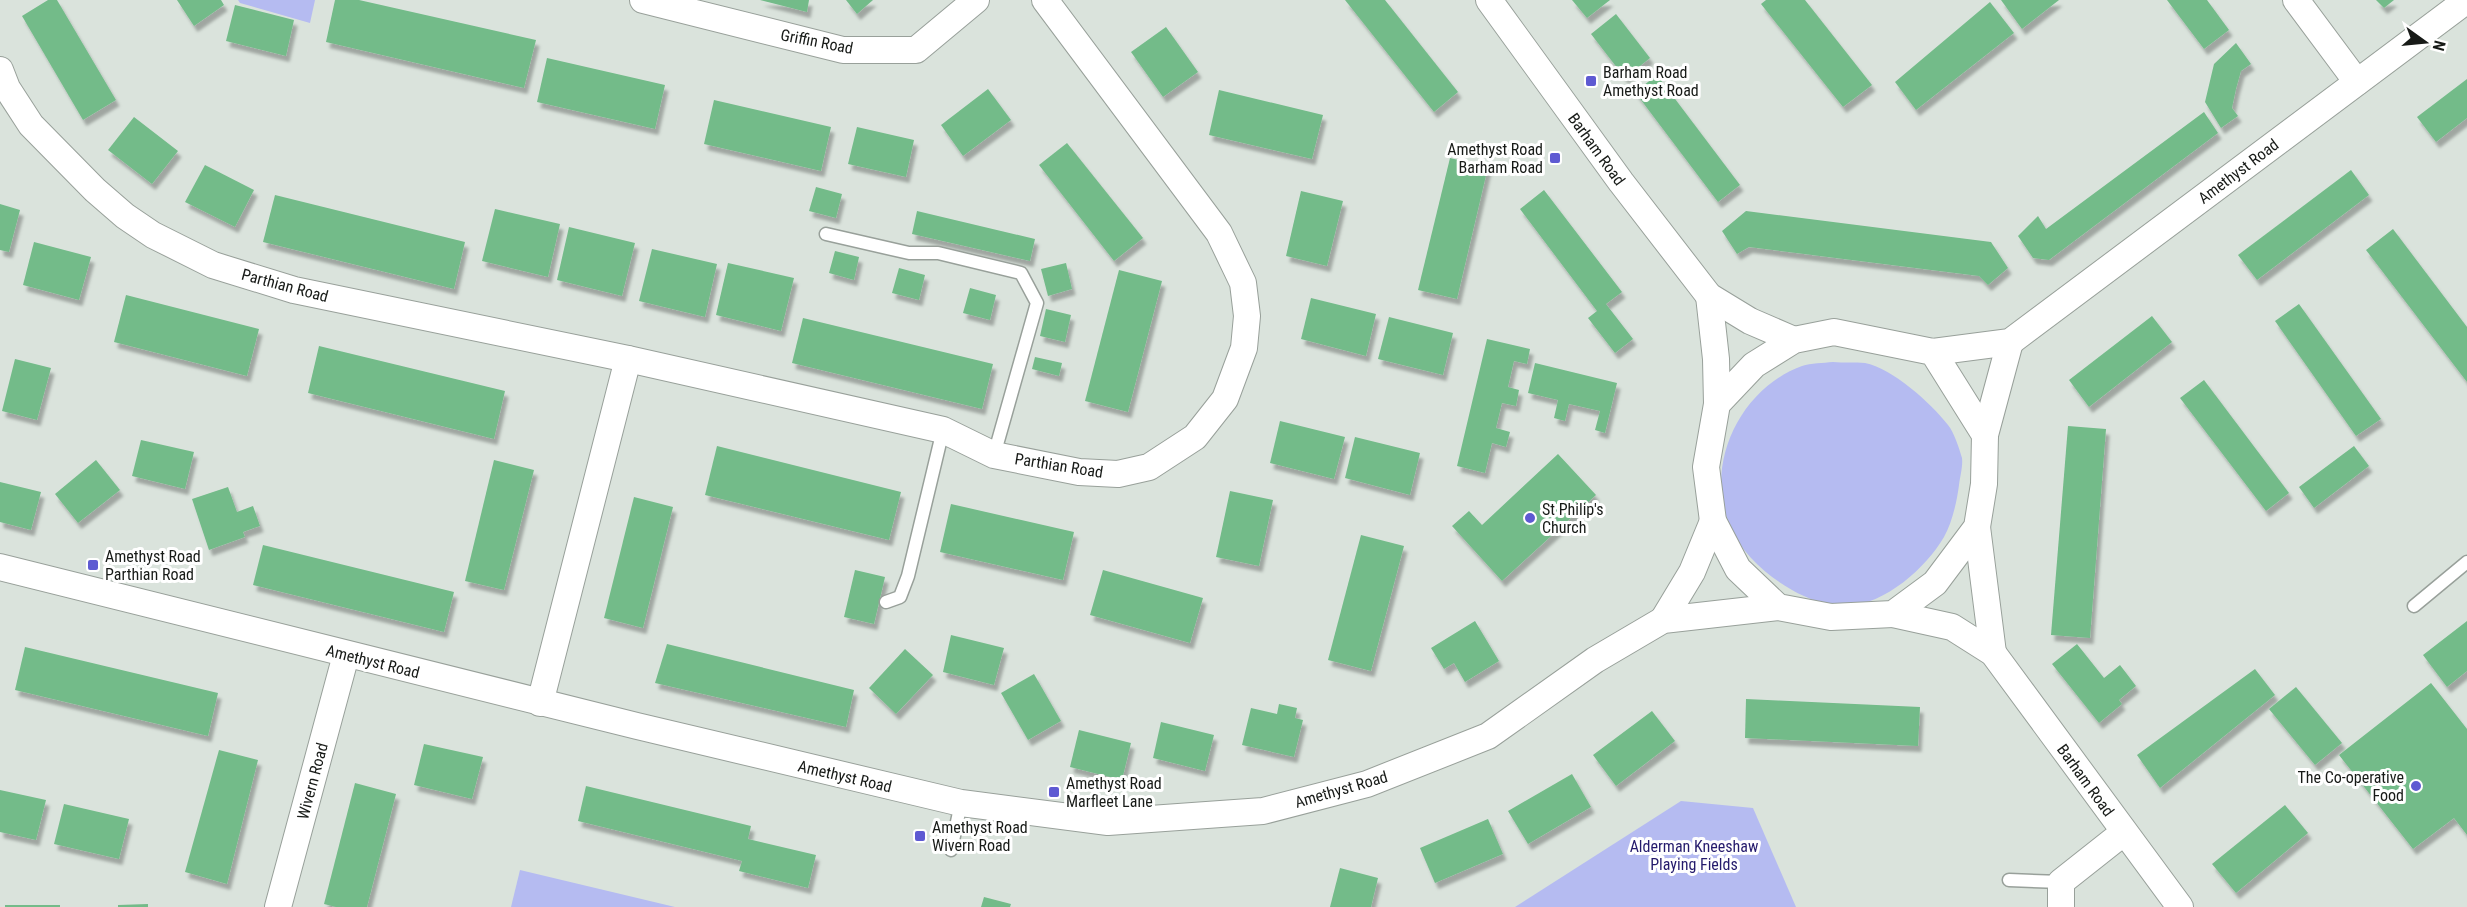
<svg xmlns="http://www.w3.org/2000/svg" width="2467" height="907" font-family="'Roboto Condensed',sans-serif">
  <defs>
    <filter id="shadow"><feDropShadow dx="3.5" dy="6" stdDeviation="1.5" flood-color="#0004"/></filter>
  </defs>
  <rect width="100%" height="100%" fill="#dae3dc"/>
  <!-- green -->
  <g fill="#b5bbf1">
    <path d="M238 0H315L310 23 240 3Z"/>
    <path d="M1833 362C1843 363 1855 362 1865 363 1892 368 1931 403 1948 425 1954 432 1959 448 1962 458 1963 466 1960 477 1959 485 1957 501 1952 523 1944 537 1926 568 1885 604 1848 606 1828 607 1808 599 1792 590 1766 575 1742 554 1730 526 1703 464 1741 388 1802 366 1811 363 1823 363 1833 362Z"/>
    <path d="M1681 801 1753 808 1796 907H1515Z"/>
    <path d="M520 870 675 907H511Z"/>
  </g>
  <!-- building -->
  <g fill="#73bb89" filter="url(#shadow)">
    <path d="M48 0H57L116 100 83 120 22 16Z"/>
    <path d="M177 0H221L224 5 194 26Z"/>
    <path d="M335 0H359L536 40 524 88 326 42Z"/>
    <path d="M760 0H809L807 12Z"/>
    <path d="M846 0H873L857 14Z"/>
    <path d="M1345 0H1385L1458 92 1434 112Z"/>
    <path d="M1572 0H1610L1587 18Z"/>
    <path d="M1766 0H1805L1872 85 1843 107 1761 4Z"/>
    <path d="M2001 0H2059L2022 29Z"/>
    <path d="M2167 0H2207L2229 30 2204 49Z"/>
    <path d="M2376 0H2394L2384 8Z"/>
    <path d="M1990 2 2014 33 1916 110 1895 82Z"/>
    <path d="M235 5 294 20 286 56 226 41Z"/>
    <path d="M1616 14 1650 58 1625 78 1591 34Z"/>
    <path d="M1166 27 1198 72 1163 97 1131 52Z"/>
    <path d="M2236 43 2251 64 2241 71 2236 89 2232 108 2238 116 2221 128 2205 102 2214 64Z"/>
    <path d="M547 58 665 85 655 129 537 102Z"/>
    <path d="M1657 75 1740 185 1718 202 1635 92Z"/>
    <path d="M2467 79V118L2436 142 2417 117Z"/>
    <path d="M988 89 1011 120 963 156 941 125Z"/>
    <path d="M1219 90 1323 115 1312 159 1209 135Z"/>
    <path d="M714 100 831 127 821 171 704 144Z"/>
    <path d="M2204 112 2218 133 2049 260 2033 258 2018 236 2038 216 2046 229Z"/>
    <path d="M134 117 178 151 152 184 108 150Z"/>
    <path d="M857 127 914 140 906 177 848 164Z"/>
    <path d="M1067 143 1143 238 1114 261 1039 165Z"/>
    <path d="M1450 158 1488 167 1457 299 1418 290Z"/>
    <path d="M205 165 254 190 235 227 185 202Z"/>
    <path d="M2351 170 2369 195 2257 280 2238 255Z"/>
    <path d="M816 187 842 194 836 218 809 211Z"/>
    <path d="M1544 190 1622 292 1606 304 1633 339 1615 353 1588 318 1597 311 1520 209Z"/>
    <path d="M1301 191 1343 201 1327 266 1286 256Z"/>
    <path d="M275 195 465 242 454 289 263 242Z"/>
    <path d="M0 204 20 210 9 252 0 250Z"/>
    <path d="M495 209 560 224 548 277 482 261Z"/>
    <path d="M917 211 1035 239 1030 261 912 234Z"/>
    <path d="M1746 211 1991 242 2008 268 1988 285 1979 276 1749 247 1737 254 1722 231Z"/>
    <path d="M569 227 635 243 622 296 557 280Z"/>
    <path d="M2393 229 2467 327V382L2366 250Z"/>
    <path d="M34 242 91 257 79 300 23 285Z"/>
    <path d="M652 249 717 264 705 317 639 301Z"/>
    <path d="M835 251 859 257 854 280 829 273Z"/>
    <path d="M728 263 794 278 781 331 716 315Z"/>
    <path d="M1066 263 1072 289 1048 296 1041 269Z"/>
    <path d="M899 268 925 275 919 300 892 293Z"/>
    <path d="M1119 270 1162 281 1128 412 1085 401Z"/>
    <path d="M970 288 996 295 990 320 963 313Z"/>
    <path d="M126 295 259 329 247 376 114 342Z"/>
    <path d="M1311 298 1376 314 1366 356 1301 339Z"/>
    <path d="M2299 304 2381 419 2356 436 2275 321Z"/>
    <path d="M1046 309 1071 315 1065 342 1040 336Z"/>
    <path d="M2152 316 2172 342 2089 407 2069 380Z"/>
    <path d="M1389 317 1453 333 1443 375 1378 359Z"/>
    <path d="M803 318 993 364 982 409 792 363Z"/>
    <path d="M1487 339 1530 349 1527 364 1514 361 1508 387 1519 390 1516 406 1502 403 1496 428 1510 432 1506 447 1492 443 1485 473 1457 466Z"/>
    <path d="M319 346 505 391 494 439 308 393Z"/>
    <path d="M1035 357 1062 363 1059 376 1032 369Z"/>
    <path d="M15 359 51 368 37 420 2 411Z"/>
    <path d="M1535 363 1617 383 1605 433 1595 430 1600 411 1569 404 1565 421 1554 418 1558 400 1528 393Z"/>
    <path d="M2204 380 2289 493 2266 511 2180 398Z"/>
    <path d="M1280 421 1345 437 1334 479 1270 463Z"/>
    <path d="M2068 426 2106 429 2090 638 2051 635Z"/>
    <path d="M1355 437 1420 453 1410 495 1345 478Z"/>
    <path d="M141 440 194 452 185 489 132 476Z"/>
    <path d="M717 446 901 492 889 540 705 495Z"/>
    <path d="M2354 446 2369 466 2314 508 2299 487Z"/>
    <path d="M1558 454 1596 495 1502 581 1452 526 1469 511 1482 525Z"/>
    <path d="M96 460 120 490 78 523 55 494Z"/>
    <path d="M494 460 534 470 504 590 465 581Z"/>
    <path d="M0 482 41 492 31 530 0 522Z"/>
    <path d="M228 487 237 512 253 506 260 526 243 532 245 537 209 550 192 499Z"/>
    <path d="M1230 491 1273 500 1259 566 1216 557Z"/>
    <path d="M634 497 673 507 643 628 604 618Z"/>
    <path d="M951 504 1074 532 1063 580 940 552Z"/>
    <path d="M1361 535 1404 546 1371 671 1328 660Z"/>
    <path d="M263 545 454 592 444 632 253 585Z"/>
    <path d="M855 570 885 577 874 624 844 617Z"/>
    <path d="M1103 570 1203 598 1190 643 1090 615Z"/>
    <path d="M1475 621 1499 661 1465 682 1454 663 1444 669 1431 648Z"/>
    <path d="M2467 621V671L2447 687 2423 655Z"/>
    <path d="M951 635 1004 648 994 685 943 672Z"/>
    <path d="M667 644 854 690 846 727 655 683Z"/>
    <path d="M2077 644 2104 678 2120 665 2136 686 2119 700 2122 704 2099 723 2052 664Z"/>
    <path d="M25 647 218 693 208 736 15 690Z"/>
    <path d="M905 649 933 675 896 714 869 688Z"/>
    <path d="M2255 669 2275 695 2160 788 2137 755Z"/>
    <path d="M1034 674 1061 721 1028 740 1001 693Z"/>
    <path d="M2431 683 2467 729V835L2454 818 2413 849 2339 755Z"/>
    <path d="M2296 687 2342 743 2315 765 2269 709Z"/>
    <path d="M1746 699 1920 707 1918 746 1745 738Z"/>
    <path d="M1279 704 1297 708 1295 718 1303 720 1294 757 1242 745 1251 708 1277 714Z"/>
    <path d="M1652 711 1675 741 1616 786 1593 755Z"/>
    <path d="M1161 722 1214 735 1205 771 1153 758Z"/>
    <path d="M1079 730 1131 743 1122 780 1070 767Z"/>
    <path d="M424 744 483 757 472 799 414 785Z"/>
    <path d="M219 750 258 760 227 884 185 872Z"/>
    <path d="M1572 774 1591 807 1528 844 1508 811Z"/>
    <path d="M355 783 396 794 367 907H336L324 904Z"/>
    <path d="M586 786 751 826 748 839 816 855 808 888 739 871 742 861 578 821Z"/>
    <path d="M0 790 46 800 36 840 0 832Z"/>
    <path d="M64 804 129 819 119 859 54 844Z"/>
    <path d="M2285 805 2308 833 2236 893 2212 864Z"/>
    <path d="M1488 819 1503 854 1435 883 1420 848Z"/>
    <path d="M1340 868 1378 878 1371 907H1330Z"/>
    <path d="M984 897 1011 904 1010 907H981Z"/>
    <path d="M148 904V907H118V905Z"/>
    <rect x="5" y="905" width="55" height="2"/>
  </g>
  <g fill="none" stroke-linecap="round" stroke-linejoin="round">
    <!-- lane casing -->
    <g stroke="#98a09a" stroke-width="15">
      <g id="lane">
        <path d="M826 234 909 253H938L1021 273 1037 303 994 455"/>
        <path d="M886 602 900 597 908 576 943 430"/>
        <path d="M2414 606 2467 562"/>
        <path d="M951 850 961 803"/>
        <path d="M2009 880 2061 882"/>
      </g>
    </g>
    <!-- street casing -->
    <g stroke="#98a09a" stroke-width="28">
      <g id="street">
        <path d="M643 0 843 50H916L976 0"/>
        <path d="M1489 0 1621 182 1709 296 1750 321 1794 340"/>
        <path d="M2296 0 2357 82"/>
        <path d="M0 70 7 88 31 125 95 190 125 216 153 235 213 265 294 290 628 359 943 430 994 455 1079 472 1118 474 1149 467 1195 437 1225 399 1244 348 1247 316 1243 283 1219 233 1045 0"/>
        <path d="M1709 296 1716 359 1717 404"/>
        <path d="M1933 352 1985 435 1984 484 1977 527 1935 583 1893 614 1831 617 1778 607 1738 569 1713 521 1706 467 1717 404 1754 365 1794 340 1834 332 1933 352 2010 342 2467 0"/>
        <path d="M1985 435 2010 342"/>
        <path d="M1977 527 1993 653"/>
        <path d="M0 567 637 726 961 803 1108 822 1263 811 1367 784 1488 736 1595 660 1663 620 1778 607"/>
        <path d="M1893 614 1952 627 1993 653 2180 907"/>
        <path d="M1663 620 1692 572 1713 521"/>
        <path d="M540 703 628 359"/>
        <path d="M278 907 346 655"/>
        <path d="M2061 907V882L2123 833"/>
      </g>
    </g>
    <!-- lane -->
    <use href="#lane" stroke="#fff" stroke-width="12"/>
    <!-- street -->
    <use href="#street" stroke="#fff" stroke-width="26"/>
  </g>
  <!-- markers -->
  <g fill="#5e5ad2" stroke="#fff" stroke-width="2">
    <rect x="1585" y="75" width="12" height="12" rx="3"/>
    <rect x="1549" y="152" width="12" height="12" rx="3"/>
    <circle cx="1530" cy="518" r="6"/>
    <rect x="87" y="559" width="12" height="12" rx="3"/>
    <circle cx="2416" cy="786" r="6"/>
    <rect x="1048" y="786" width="12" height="12" rx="3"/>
    <rect x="914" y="830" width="12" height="12" rx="3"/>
  </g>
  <g text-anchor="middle" stroke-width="6" stroke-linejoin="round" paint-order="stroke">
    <!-- street labels -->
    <g font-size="16" fill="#171a17" stroke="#fff">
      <text transform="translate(817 41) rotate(11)" y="6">Griffin Road</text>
      <text transform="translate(1597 149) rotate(54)" y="6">Barham Road</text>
      <text transform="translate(2238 171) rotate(-37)" y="6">Amethyst Road</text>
      <text transform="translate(285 285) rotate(15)" y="6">Parthian Road</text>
      <text transform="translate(1059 465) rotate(9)" y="6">Parthian Road</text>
      <text transform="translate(373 661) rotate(14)" y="6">Amethyst Road</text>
      <text transform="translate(845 776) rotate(13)" y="6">Amethyst Road</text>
      <text transform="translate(2086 780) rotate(54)" y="6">Barham Road</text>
      <text transform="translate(312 781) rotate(-75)" y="6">Wivern Road</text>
      <text transform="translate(1341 789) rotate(-16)" y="6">Amethyst Road</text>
    </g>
    <!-- poi labels -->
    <g font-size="16" fill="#171a17" stroke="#fff" text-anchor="start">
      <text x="1603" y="78">Barham Road<tspan x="1603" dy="18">Amethyst Road</tspan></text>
      <text x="1543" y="155" text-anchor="end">Amethyst Road<tspan x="1543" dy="18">Barham Road</tspan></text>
      <text x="1542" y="515">St Philip's<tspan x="1542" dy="18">Church</tspan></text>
      <text x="105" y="562">Amethyst Road<tspan x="105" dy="18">Parthian Road</tspan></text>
      <text x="2404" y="783" text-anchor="end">The Co-operative<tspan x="2404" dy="18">Food</tspan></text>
      <text x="1066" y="789">Amethyst Road<tspan x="1066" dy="18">Marfleet Lane</tspan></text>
      <text x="932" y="833">Amethyst Road<tspan x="932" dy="18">Wivern Road</tspan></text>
    </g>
    <!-- park labels -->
    <g font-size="16" fill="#241a6c" stroke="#fff">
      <text x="1694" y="852">Alderman Kneeshaw<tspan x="1694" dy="18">Playing Fields</tspan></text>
    </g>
  </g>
  <!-- north arrow -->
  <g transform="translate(2425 42) rotate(105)" stroke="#ffffff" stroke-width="4.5" paint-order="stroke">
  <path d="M0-4.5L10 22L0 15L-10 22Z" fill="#171a17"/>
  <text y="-9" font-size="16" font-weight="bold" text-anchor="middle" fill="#171a17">N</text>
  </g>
</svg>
